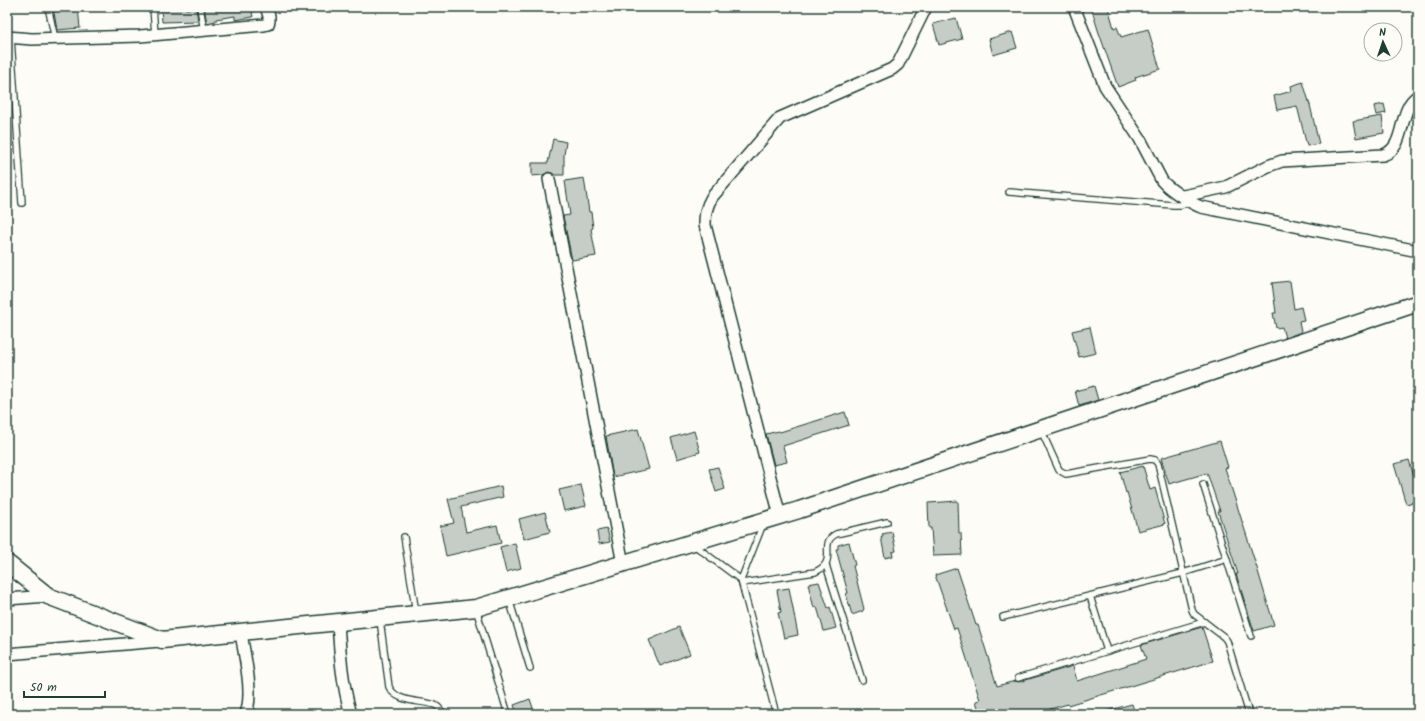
<svg xmlns="http://www.w3.org/2000/svg" width="1425" height="721" font-family="Kalam,sans-serif">
  <rect width="100%" height="100%" fill="#fdfcf7"/>
  <filter id="ink" filterUnits="userSpaceOnUse"><feTurbulence type="fractalNoise" baseFrequency=".025" numOctaves="2"/><feDisplacementMap in="SourceGraphic" scale="8" xChannelSelector="R" yChannelSelector="G"/><feConvolveMatrix kernelMatrix="1 2 1 2 8 2 1 2 1" color-interpolation-filters="sRGB"/></filter>
  <g filter="url(#ink)">
    <!-- building -->
    <g fill="#c6cdc7" stroke="#1f3d34">
      <path d="M53 7H78L80 28 57 30Z"/>
      <path d="M161 7H186V9L196 8 198 21 162 22Z"/>
      <path d="M204 7H258V11L252 12 253 17 235 20V16L216 19V21L207 23Z"/>
      <path d="M1091 7H1108L1114 28 1117 27 1121 37 1148 29 1160 69 1135 77 1136 80 1118 87 1098 30Z"/>
      <path d="M956 18 962 39 939 45 933 24Z"/>
      <path d="M1012 32 1017 48 993 55 989 39Z"/>
      <path d="M1303 82 1310 105 1319 144 1307 146 1297 106 1277 110 1274 96 1292 91 1291 86Z"/>
      <path d="M1384 104 1386 113 1376 115 1374 106Z"/>
      <path d="M1382 116 1384 133 1356 138 1353 121Z"/>
      <path d="M553 139 566 142 564 155V175H555L552 173 548 172 543 175 532 176V163H548Z"/>
      <path d="M584 178 589 212H591L593 228 591 229 596 256 572 260 563 216 570 215 565 181Z"/>
      <path d="M1290 281 1294 309 1301 307 1304 320 1299 321 1301 332 1285 338 1282 327 1276 328 1273 313H1276L1272 283Z"/>
      <path d="M1090 327 1096 353 1079 357 1072 331Z"/>
      <path d="M1094 386 1098 400 1079 406 1075 391Z"/>
      <path d="M845 412 849 425 783 446 787 462 774 465 766 434 779 431 780 432Z"/>
      <path d="M638 429 649 469 613 477 606 436Z"/>
      <path d="M694 431 700 452 677 459 671 438Z"/>
      <path d="M1220 441 1228 467 1225 468 1257 568 1274 625 1254 631 1236 574H1238L1218 511H1220L1207 473 1169 484 1161 458Z"/>
      <path d="M1409 460 1418 490V501L1406 504 1394 464Z"/>
      <path d="M1143 466 1150 490 1155 488 1165 524 1138 531 1127 492 1126 493 1120 472Z"/>
      <path d="M718 467 725 489 716 492 709 469Z"/>
      <path d="M581 485 586 506 564 511 559 490Z"/>
      <path d="M501 486 503 497 461 507 466 532 497 525 501 543 446 556 440 526 454 523 448 499Z"/>
      <path d="M958 501 959 533H961L962 555 933 556 931 528H929L928 503Z"/>
      <path d="M545 512 550 532 524 539 519 519Z"/>
      <path d="M607 529 610 542 599 544 597 531Z"/>
      <path d="M892 532 896 551 892 552 893 556 885 558 881 537H883L882 534Z"/>
      <path d="M849 542 855 565 853 566 864 609 863 610V611L852 615 846 594 848 593 836 549H838V545Z"/>
      <path d="M515 543 521 568 506 572 500 547Z"/>
      <path d="M957 568 976 625H978L997 686 1015 681 1019 682 1073 666 1077 681 1146 659 1141 645 1202 627 1213 661 1068 705V704L1033 714H980L976 701 980 700 957 628 954 629 935 575Z"/>
      <path d="M819 582 828 608 830 607 836 628 824 631 817 607 814 608 808 584Z"/>
      <path d="M789 588 798 635 784 638 778 613 781 612 777 590Z"/>
      <path d="M679 627 690 654 660 666 649 640Z"/>
      <path d="M530 699 535 714H517L514 705Z"/>
      <path d="M1132 704 1135 714H1107L1106 711Z"/>
    </g>
    <g fill="none" stroke-linecap="round" stroke-linejoin="round">
      <!-- service casing -->
      <g stroke="#1f3d34" stroke-width="8">
        <g id="service">
          <path d="M48 7 55 39"/>
          <path d="M153 7 155 35"/>
          <path d="M200 7 204 31"/>
          <path d="M11 38 22 203"/>
          <path d="M1009 192 1173 205H1181L1189 201"/>
          <path d="M1041 430 1059 470 1066 474 1150 459 1155 460 1158 464 1192 610 1194 614 1224 637 1227 641 1249 714"/>
          <path d="M1203 484 1251 636"/>
          <path d="M404 537 416 613"/>
          <path d="M694 545 741 580 776 714"/>
          <path d="M826 565 862 680"/>
          <path d="M741 580 763 524"/>
          <path d="M742 583 815 572C840 561 817 544 836 534L887 522"/>
          <path d="M1090 596 1107 651"/>
          <path d="M509 599 530 668"/>
          <path d="M476 609 508 714"/>
          <path d="M1003 617 1183 573 1227 559"/>
          <path d="M380 620 389 687C397 703 420 700 435 705L438 707 443 713"/>
          <path d="M1018 678 1204 622"/>
        </g>
      </g>
      <!-- minor casing -->
      <g stroke="#1f3d34" stroke-width="14">
        <g id="minor">
          <path d="M1074 7 1105 86 1140 139 1162 181C1169 189 1190 203 1201 207L1418 251"/>
          <path d="M7 37 32 39 140 36 264 25 268 24 269 21V16L266 7"/>
          <path d="M549 179 623 564"/>
          <path d="M1183 196 1226 187 1268 166 1282 161 1383 155C1407 148 1397 109 1418 96"/>
          <path d="M780 516 705 225C705 214 706 207 712 197L780 118 892 69 898 64 926 7"/>
          <path d="M7 599 48 596"/>
          <path d="M338 622C340 654 342 684 351 714"/>
          <path d="M241 632C244 656 254 691 246 714"/>
          <path d="M7 654 160 641"/>
        </g>
      </g>
      <!-- secondary casing -->
      <g stroke="#1f3d34" stroke-width="19">
        <path id="secondary" d="M7 563 48 596 162 640 476 608 799 510 1418 303"/>
      </g>
      <!-- service -->
      <use href="#service" stroke="#fdfcf7" stroke-width="5.5"/>
      <!-- minor -->
      <use href="#minor" stroke="#fdfcf7" stroke-width="11"/>
      <!-- secondary -->
      <use href="#secondary" stroke="#fdfcf7" stroke-width="16"/>
    </g>
  </g>
  <!-- margin -->
  <rect width="1425" height="721" fill="none" stroke="#fdfcf7" stroke-width="24"/>
  <rect x="12" y="12" width="1401" height="697" fill="none" stroke="#1f3d34" stroke-width="1.5" filter="url(#ink)"/>
  <!-- north arrow -->
  <g transform="translate(1383 42) rotate(357)"><circle r="19" fill="#fdfcf7" stroke="#a4b0a9"/>
  <path d="M0-3L7 15L0 10L-7 15Z" fill="#1f3d34"/>
  <text y="-6" font-size="11" font-weight="bold" text-anchor="middle" fill="#1f3d34">N</text>
  </g>
  <!-- scale -->
  <path d="M24 691v6h81v-6" fill="none" stroke="#1f3d34" stroke-width="2"/>
  <text x="30" y="691" font-size="12" fill="#1f3d34" stroke="#fdfcf7" stroke-width="3" paint-order="stroke">50 m</text>
</svg>
